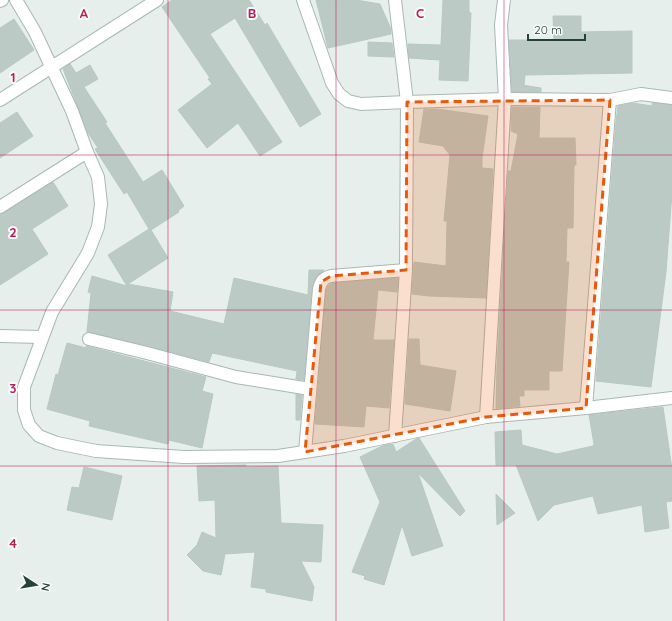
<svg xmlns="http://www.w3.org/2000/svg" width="672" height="621" font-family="Quicksand,sans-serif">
  <rect width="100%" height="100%" fill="#e6efeb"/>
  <!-- building -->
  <g fill="#bbcac4" stroke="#b8c9c2">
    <path d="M172 0H249L265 25 267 23 321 114 300 127 235 18 210 34 282 142 260 156 238 123 207 148 178 110 212 84 208 79 210 78 162 7Z"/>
    <path d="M316 0H356L380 4 391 29V34L328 48Z"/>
    <path d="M443 0H469V12L471 13 468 81 439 80 440 60 409 58 408 44 441 45Z"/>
    <path d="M553 16H581V32L632 31V73L525 75 524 85H522L541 88V92H512L509 40H554Z"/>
    <path d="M14 19 34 50 0 73V28Z"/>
    <path d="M368 42 392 43 394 57 368 56Z"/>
    <path d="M70 64 76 73 90 65 98 79 84 87 107 122 105 123 143 182 162 170 184 206 178 211 179 212 151 230 168 258 128 284 173 292 170 311 224 324 234 278 308 295 309 270H324L317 276 312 287 304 380 296 379 297 371 212 353 209 362 149 346 87 332 91 293 88 292 92 276 127 286 108 255 149 229 127 192 124 194 95 149 98 148 88 133 63 69Z"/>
    <path d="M633 103 652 106V103L672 105V193L666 272 651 387 596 381 616 122 618 106Z"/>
    <path d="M512 107H540L539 138H575L576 165H574L573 228H567L566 262H569L562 371H549V390H524V396H519L520 406 496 409 497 367 508 171H511L518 134 511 131Z"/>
    <path d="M424 109H437L488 116 482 158V168L493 169 486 298 429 296 412 294 414 262 446 266 447 221H444L450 155 443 146 419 142Z"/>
    <path d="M17 112 33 136 0 158V123Z"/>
    <path d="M53 182 68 206 32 229 48 254 0 285V214L4 213Z"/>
    <path d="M398 278 397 292 378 290 373 340H394L389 408 366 406 364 427 315 424 326 290 328 286 332 283Z"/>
    <path d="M409 339H419L420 365 456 371 450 411 405 404Z"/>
    <path d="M67 343 86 348V346L206 377 202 391 213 394 202 448 169 440 168 444 89 426 90 421 47 409 56 374 58 375Z"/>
    <path d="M296 394 302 395 300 420H296Z"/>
    <path d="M663 407 672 469V501L666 502 669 528 645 532 642 505 598 514 593 496 554 505 538 521 516 465H496L495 432 521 430 522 445 557 454 593 446 594 444 589 415Z"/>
    <path d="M419 438 465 511 460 516 418 473 443 546 412 556 402 525 384 585 364 579 365 576 352 572 380 502 360 457 384 445 393 444 396 452 416 439Z"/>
    <path d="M246 465V467L278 466 281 523 323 525 321 562 301 561 314 587 312 601 266 592V589L251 587 255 552 225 554 221 575 203 571 187 555 197 545 202 532 216 538 215 500 199 501 197 466Z"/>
    <path d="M84 467 122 476 112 520 67 510 72 487 79 488Z"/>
    <path d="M496 494 515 513 497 525Z"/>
  </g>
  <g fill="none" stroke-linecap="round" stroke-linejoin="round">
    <!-- street casing -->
    <g stroke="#a8b8b2" stroke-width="14">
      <g id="street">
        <path d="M16 0 35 32 72 111 87 152 98 177 101 204 98 227 88 253 52 312 24 387V410L29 425 39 436 57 443 96 451 184 457 278 456 344 446 486 417 586 408 672 398"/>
        <path d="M303 0 332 83 339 94 348 101 361 104 407 102 505 99 610 100 641 94 672 98"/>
        <path d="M0 1 2 0"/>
        <path d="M0 100 157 0"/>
        <path d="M0 207 87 152"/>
        <path d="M0 336 42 337"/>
        <path d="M89 339 147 353 236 377 310 389"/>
        <path d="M586 408 610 100"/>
        <path d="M486 417 505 99 501 25 504 0"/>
        <path d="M395 436 406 270 407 102 395 0"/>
        <path d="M305 452 319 289C321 281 323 278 331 276L406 270"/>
      </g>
    </g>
    <!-- street -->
    <use href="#street" stroke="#fff" stroke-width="12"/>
  </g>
  <!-- marked area -->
  <path fill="#e8590c" fill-opacity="0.2" stroke="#e8590c" stroke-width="3" stroke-dasharray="8 5" stroke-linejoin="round" d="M610 100 586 408 486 417 305 452 321 282 331 276 406 270 407 102Z"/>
  <!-- grid -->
  <path fill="none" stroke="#c2185b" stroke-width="1" stroke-opacity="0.55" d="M168 0V621M336 0V621M504 0V621M0 155H672M0 310H672M0 466H672"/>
  <g font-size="13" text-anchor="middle" font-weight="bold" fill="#c2185b" stroke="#f7fbf9" stroke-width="4" stroke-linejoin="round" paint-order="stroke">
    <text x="84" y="18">A</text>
    <text x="252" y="18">B</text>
    <text x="420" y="18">C</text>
    <text x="13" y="82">1</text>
    <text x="13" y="237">2</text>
    <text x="13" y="393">3</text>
    <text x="13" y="548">4</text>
  </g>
  <!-- north arrow -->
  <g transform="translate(36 585) rotate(102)" stroke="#f7fbf9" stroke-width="3" paint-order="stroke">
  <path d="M0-3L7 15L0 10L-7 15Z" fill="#24423a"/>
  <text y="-6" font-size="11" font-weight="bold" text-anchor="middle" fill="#24423a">N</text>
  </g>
  <!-- scale -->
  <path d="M528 34v6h57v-6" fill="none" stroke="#24423a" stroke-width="2"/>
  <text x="534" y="34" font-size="12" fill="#24423a" stroke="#f7fbf9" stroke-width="3" paint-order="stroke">20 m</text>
</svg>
